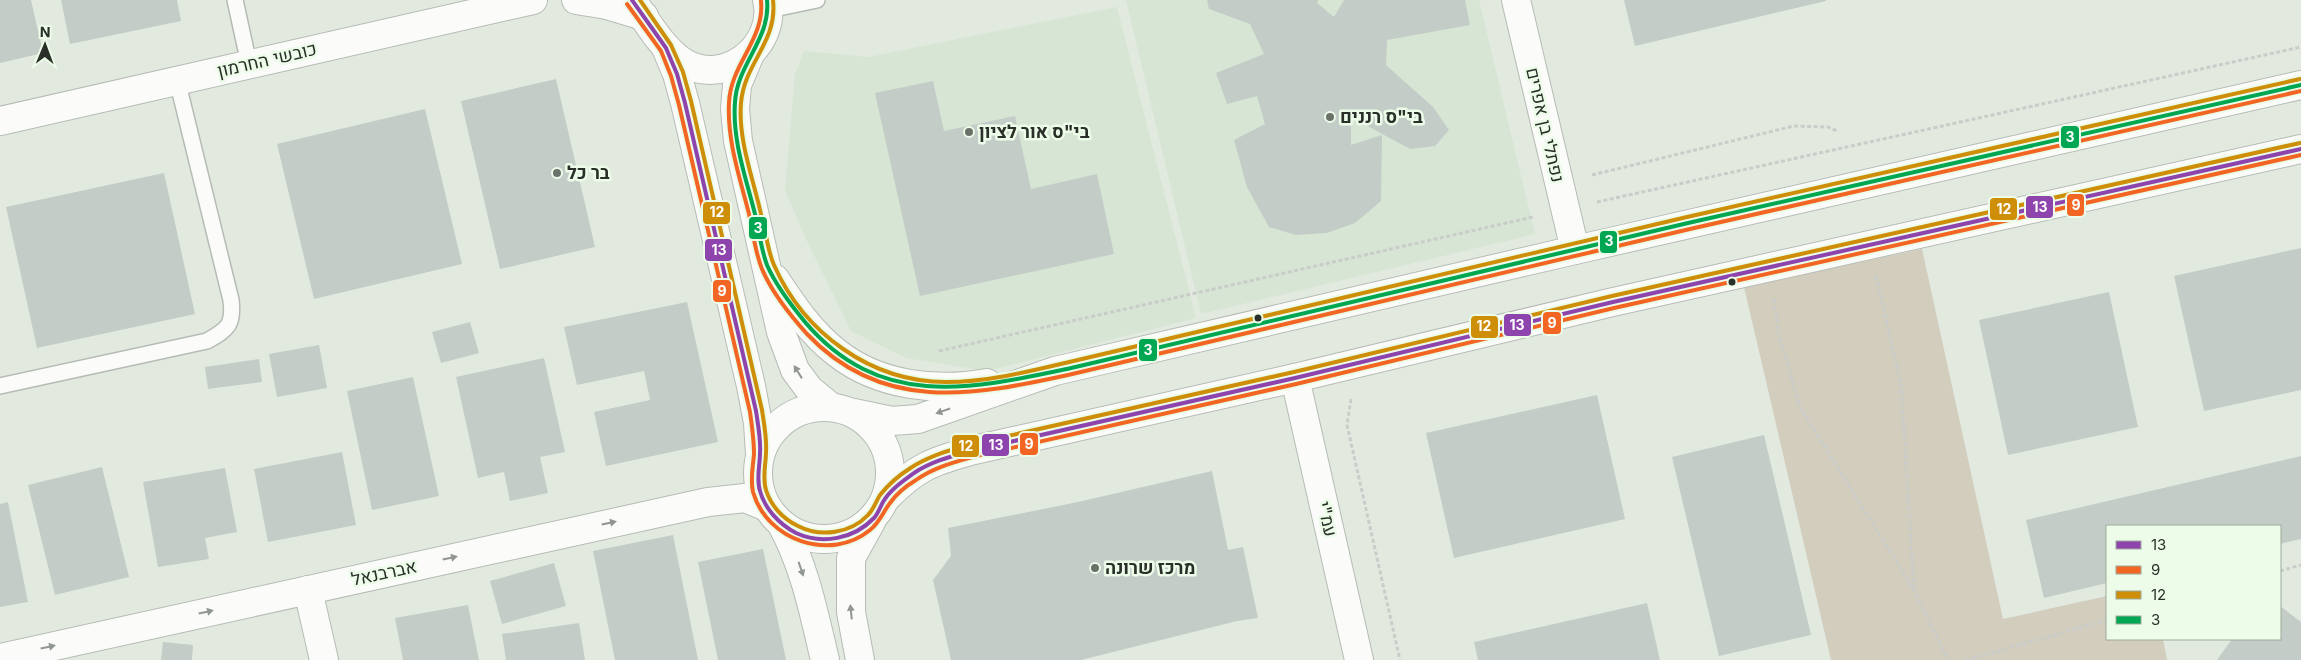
<svg xmlns="http://www.w3.org/2000/svg" width="2301" height="660" font-family="Inter,Heebo,sans-serif">
  <rect width="100%" height="100%" fill="#e2eae0"/>
  <!-- built -->
  <g fill="#d6e5d4">
    <path d="M1126 0H1479L1535 234 1201 314Z"/>
    <path d="M1117 7 1196 318 987 371 906 358 851 331 806 239 785 190 795 74 804 51 869 57Z"/>
  </g>
  <!-- green -->
  <path fill="#d2cdbd" d="M1922 249 2003 619 2107 596V639H2163L2167 660H1831L1744 287Z"/>
  <!-- building -->
  <g fill="#c3ccc6">
    <path d="M0 0H31L43 53 0 63Z"/>
    <path d="M61 0H177L181 21 70 44Z"/>
    <path d="M1207 0H1318L1317 3 1334 17 1344 0H1465L1470 25 1387 40 1386 65 1433 107 1449 130 1435 146 1410 149 1351 117V145L1382 135 1381 201 1355 223 1327 233 1296 235 1269 227 1247 187 1234 140 1265 124 1257 96 1227 104 1216 73 1264 54 1250 24 1209 9Z"/>
    <path d="M1624 0H1826V1L1635 46Z"/>
    <path d="M556 79 595 247 500 269 461 101Z"/>
    <path d="M933 81 944 131 1015 116 1031 189 1097 174 1114 254 920 296 875 93Z"/>
    <path d="M425 109 462 264 314 299 277 144Z"/>
    <path d="M164 173 195 314 37 348 6 207Z"/>
    <path d="M2301 248V390L2204 411 2174 276Z"/>
    <path d="M2109 292 2138 427 2008 455 1979 320Z"/>
    <path d="M687 302 718 442 606 466 594 412 650 400 644 371 577 385 564 327Z"/>
    <path d="M470 322 479 353 441 363 432 332Z"/>
    <path d="M319 345 327 388 277 397 269 354Z"/>
    <path d="M544 358 565 452 540 457 548 493 510 501 504 472 478 478 456 377Z"/>
    <path d="M259 359 262 382 208 389 205 367Z"/>
    <path d="M413 377 439 496 372 510 347 391Z"/>
    <path d="M1597 395 1625 519 1454 558 1426 433Z"/>
    <path d="M1764 435 1811 635 1719 656 1672 457Z"/>
    <path d="M342 452 356 525 268 542 254 469Z"/>
    <path d="M2301 456V539L2280 544V526H2107V583L2044 598 2026 520Z"/>
    <path d="M102 467 129 577 55 595 28 485Z"/>
    <path d="M225 468 237 532 205 538 209 559 158 567 143 482Z"/>
    <path d="M1212 471 1228 550 1243 547 1258 618 1237 621 1081 660H951L933 580 951 556 948 528 1078 502Z"/>
    <path d="M8 502 28 602 0 607V504Z"/>
    <path d="M673 535 698 660H615L593 551Z"/>
    <path d="M763 549 786 660H718L698 562Z"/>
    <path d="M554 563 566 606 502 624 490 581Z"/>
    <path d="M1647 603 1660 660H1478L1474 642Z"/>
    <path d="M468 605 479 660H403L395 618Z"/>
    <path d="M2280 606 2301 622V660H2217L2232 639H2280Z"/>
    <path d="M579 623 585 660H506L502 634Z"/>
    <path d="M163 642 193 645 192 660H161Z"/>
  </g>
  <g fill="none" stroke-linecap="round" stroke-linejoin="round">
    <!-- service casing -->
    <g stroke="#b6bcb5" stroke-width="18">
      <g id="service">
        <path d="M235 0 249 64"/>
        <path d="M769 10 817 0"/>
        <path d="M0 386 207 341C228 329 234 325 231 300L177 80"/>
      </g>
    </g>
    <!-- minor casing -->
    <g stroke="#b6bcb5" stroke-width="30">
      <g id="minor">
        <path d="M576 0 607 5 644 16"/>
        <path d="M1516 0 1575 250"/>
        <path d="M0 121 533 0"/>
        <path d="M1295 378 1359 660"/>
        <path d="M308 590 324 660"/>
        <path d="M0 658 708 502 745 498 767 507"/>
      </g>
    </g>
    <!-- tertiary casing -->
    <g stroke="#b6bcb5" stroke-width="30">
      <g id="tertiary">
        <path d="M632 0C646 20 660 45 680 60 721 90 778 47 767 0"/>
        <path d="M666 48 677 74 685 103 751 386 758 423 760 454"/>
        <path d="M750 54 737 85 735 109 738 141 781 332 795 370 809 389 831 407"/>
        <path d="M775 279C793 306 811 333 837 353 879 386 937 392 987 383"/>
        <circle cx="824" cy="473" r="66"/>
        <path d="M854 413 892 421 918 419 1055 371 1575 250 2301 85"/>
        <path d="M886 498C916 467 933 461 974 450L1295 378 1613 302 2301 149"/>
        <path d="M782 525C805 567 814 614 825 660"/>
        <path d="M860 660 851 612V558L872 520"/>
      </g>
    </g>
    <!-- path -->
    <g stroke="#caccca" stroke-width="3" stroke-dasharray="4 2.5" stroke-linecap="butt">
      <path d="M1592 175 1794 126 1828 127 1837 131"/>
      <path d="M1597 202 2301 47"/>
      <path d="M1876 276 1901 384 1914 589"/>
      <path d="M1774 299 1779 335 1800 407 1914 590 1948 660"/>
      <path d="M939 351 1533 217"/>
      <path d="M1351 399 1347 425 1400 660"/>
      <path d="M2280 571 2301 565"/>
      <path d="M1966 660 2107 620"/>
    </g>
    <!-- service -->
    <use href="#service" stroke="#fbfcfa" stroke-width="15"/>
    <!-- minor -->
    <use href="#minor" stroke="#fbfcfa" stroke-width="28"/>
    <!-- tertiary -->
    <use href="#tertiary" stroke="#fbfcfa" stroke-width="28"/>
    <!-- bus-1 casing -->
    <g stroke="#ecfce9" stroke-width="8">
      <path id="bus-1" d="M632 0 666 48 677 74 685 103 756 411C758 425 761 439 760 453 760 466 756 478 760 491 765 509 779 524 796 533 822 545 854 539 874 518 878 514 880 507 883 502 890 490 903 481 914 473 932 461 953 456 974 450L1295 378 1613 302 2301 149"/>
    </g>
    <!-- bus-2 casing -->
    <g stroke="#ecfce9" stroke-width="8">
      <g id="bus-2">
        <path d="M761 1C765 39 730 65 729 103 727 141 740 178 749 214 753 232 755 252 762 269 772 293 790 315 807 334 882 413 972 396 1068 375L1690 229 2301 91"/>
        <path d="M627 4 661 51 671 76 679 105 750 412C752 426 754 440 754 454 753 467 750 479 753 492 767 541 831 562 870 530 880 522 883 512 890 503 897 493 906 486 916 480 934 467 955 462 976 456L1296 384 1614 308 2301 155"/>
      </g>
    </g>
    <!-- bus-3 casing -->
    <g stroke="#ecfce9" stroke-width="8">
      <g id="bus-3">
        <path d="M640 0 671 45 683 72 691 101 762 410C764 424 767 438 766 452 766 464 762 477 766 490 771 506 783 519 798 526 821 538 851 533 868 515 874 509 876 501 880 495 888 485 898 476 909 469 928 456 950 450 972 444L1294 372 1612 296 2300 143"/>
        <path d="M773 0C778 42 744 63 741 103 738 140 753 178 761 214 766 231 767 249 774 265 804 333 871 382 946 382 986 382 1027 372 1065 363L1687 217 2300 79"/>
      </g>
    </g>
    <!-- bus-4 casing -->
    <g stroke="#ecfce9" stroke-width="8">
      <path id="bus-4" d="M767 0C771 39 737 64 735 102 732 140 746 178 755 214 759 231 761 249 767 265 776 286 791 305 805 322 879 409 968 390 1067 369L1688 223 2301 85"/>
    </g>
    <!-- bus-1 -->
    <use href="#bus-1" stroke="#8e44ad" stroke-width="4"/>
    <!-- bus-2 -->
    <use href="#bus-2" stroke="#f26522" stroke-width="4"/>
    <!-- bus-3 -->
    <use href="#bus-3" stroke="#ce8e08" stroke-width="4"/>
    <!-- bus-4 -->
    <use href="#bus-4" stroke="#00a651" stroke-width="4"/>
  </g>
  <!-- one-way arrows -->
  <defs><path id="oneway-solid" d="M-6-.8H1V-3.2L6.5 0L1 3.2V.8H-6Z" transform="scale(1.25)"/></defs>
  <g fill="#929692">
    <use href="#oneway-solid" transform="translate(798 372) rotate(-122)"/>
    <use href="#oneway-solid" transform="translate(943 411) rotate(161)"/>
    <use href="#oneway-solid" transform="translate(609 523) rotate(-12)"/>
    <use href="#oneway-solid" transform="translate(450 558) rotate(-12)"/>
    <use href="#oneway-solid" transform="translate(801 569) rotate(71)"/>
    <use href="#oneway-solid" transform="translate(206 612) rotate(-12)"/>
    <use href="#oneway-solid" transform="translate(851 612) rotate(-96)"/>
    <use href="#oneway-solid" transform="translate(48 647) rotate(-12)"/>
  </g>
  <!-- markers -->
  <g fill="#6a7169" stroke="#ecfce9" stroke-width="2">
    <circle cx="1330" cy="117" r="5"/>
    <circle cx="969" cy="132" r="5"/>
    <circle cx="557" cy="173" r="5"/>
    <circle cx="1095" cy="568" r="5"/>
  </g>
  <g fill="#2a3029" stroke="#ecfce9" stroke-width="2">
    <circle cx="1732" cy="282" r="4.5"/>
    <circle cx="1258" cy="318" r="4.5"/>
  </g>
  <g text-anchor="middle" stroke-width="5" stroke-linejoin="round" paint-order="stroke">
    <!-- street labels -->
    <g font-size="18" fill="#2a3029" stroke="#ecfce9">
      <text transform="translate(267 60) rotate(-13)" y="6">כובשי החרמון</text>
      <text transform="translate(1545 125) rotate(77)" y="6">נפתלי בן אפרים</text>
      <text transform="translate(1327 519) rotate(77)" y="6">עמ"י</text>
      <text transform="translate(384 573) rotate(-12)" y="6">אברבנאל</text>
    </g>
    <!-- poi labels -->
    <g font-size="18" font-weight="bold" fill="#2a3029" stroke="#ecfce9" text-anchor="start">
      <text x="1340" y="123">בי"ס רננים</text>
      <text x="979" y="138">בי"ס אור לציון</text>
      <text x="567" y="179">בר כל</text>
      <text x="1105" y="574">מרכז שרונה</text>
    </g>
  </g>
  <g stroke="#ecfce9" stroke-width="2">
    <rect x="2060" y="125" width="20" height="24" rx="5" fill="#00a651"/>
    <rect x="2066" y="193" width="19" height="24" rx="5" fill="#f26522"/>
    <rect x="2025" y="195" width="29" height="24" rx="5" fill="#8e44ad"/>
    <rect x="1989" y="197" width="29" height="24" rx="5" fill="#ce8e08"/>
    <rect x="702" y="201" width="29" height="24" rx="5" fill="#ce8e08"/>
    <rect x="748" y="216" width="20" height="24" rx="5" fill="#00a651"/>
    <rect x="1599" y="230" width="19" height="24" rx="5" fill="#00a651"/>
    <rect x="704" y="238" width="29" height="24" rx="5" fill="#8e44ad"/>
    <rect x="712" y="279" width="20" height="24" rx="5" fill="#f26522"/>
    <rect x="1542" y="311" width="20" height="24" rx="5" fill="#f26522"/>
    <rect x="1503" y="313" width="29" height="24" rx="5" fill="#8e44ad"/>
    <rect x="1470" y="315" width="29" height="24" rx="5" fill="#ce8e08"/>
    <rect x="1138" y="338" width="20" height="24" rx="5" fill="#00a651"/>
    <rect x="1019" y="432" width="20" height="24" rx="5" fill="#f26522"/>
    <rect x="981" y="433" width="29" height="24" rx="5" fill="#8e44ad"/>
    <rect x="951" y="434" width="29" height="24" rx="5" fill="#ce8e08"/>
  </g>
  <g font-size="14" text-anchor="middle" font-weight="bold" fill="#fff">
    <text x="2070" y="142">3</text>
    <text x="2076" y="210">9</text>
    <text x="2040" y="212">13</text>
    <text x="2004" y="214">12</text>
    <text x="717" y="217">12</text>
    <text x="758" y="233">3</text>
    <text x="1609" y="246">3</text>
    <text x="719" y="255">13</text>
    <text x="722" y="296">9</text>
    <text x="1552" y="328">9</text>
    <text x="1517" y="330">13</text>
    <text x="1484" y="331">12</text>
    <text x="1148" y="355">3</text>
    <text x="1029" y="449">9</text>
    <text x="996" y="450">13</text>
    <text x="966" y="451">12</text>
  </g>
  <!-- legend -->
  <rect x="2106" y="525" width="175" height="115" fill="#ecfce9" stroke="#9eaa9c"/>
  <rect x="2116" y="541" width="25" height="8" fill="#8e44ad" stroke="#9eaa9c"/>
  <text x="2151" y="550" font-size="15" fill="#2a3029">13</text>
  <rect x="2116" y="566" width="25" height="8" fill="#f26522" stroke="#9eaa9c"/>
  <text x="2151" y="575" font-size="15" fill="#2a3029">9</text>
  <rect x="2116" y="591" width="25" height="8" fill="#ce8e08" stroke="#9eaa9c"/>
  <text x="2151" y="600" font-size="15" fill="#2a3029">12</text>
  <rect x="2116" y="616" width="25" height="8" fill="#00a651" stroke="#9eaa9c"/>
  <text x="2151" y="625" font-size="15" fill="#2a3029">3</text>
  <!-- north arrow -->
  <g transform="translate(45 45) rotate(1)" stroke="#ecfce9" stroke-width="4" paint-order="stroke">
  <path d="M0-4L9 19L0 12L-9 19Z" fill="#2a3029"/>
  <text y="-8" font-size="14" font-weight="bold" text-anchor="middle" fill="#2a3029">N</text>
  </g>
</svg>
